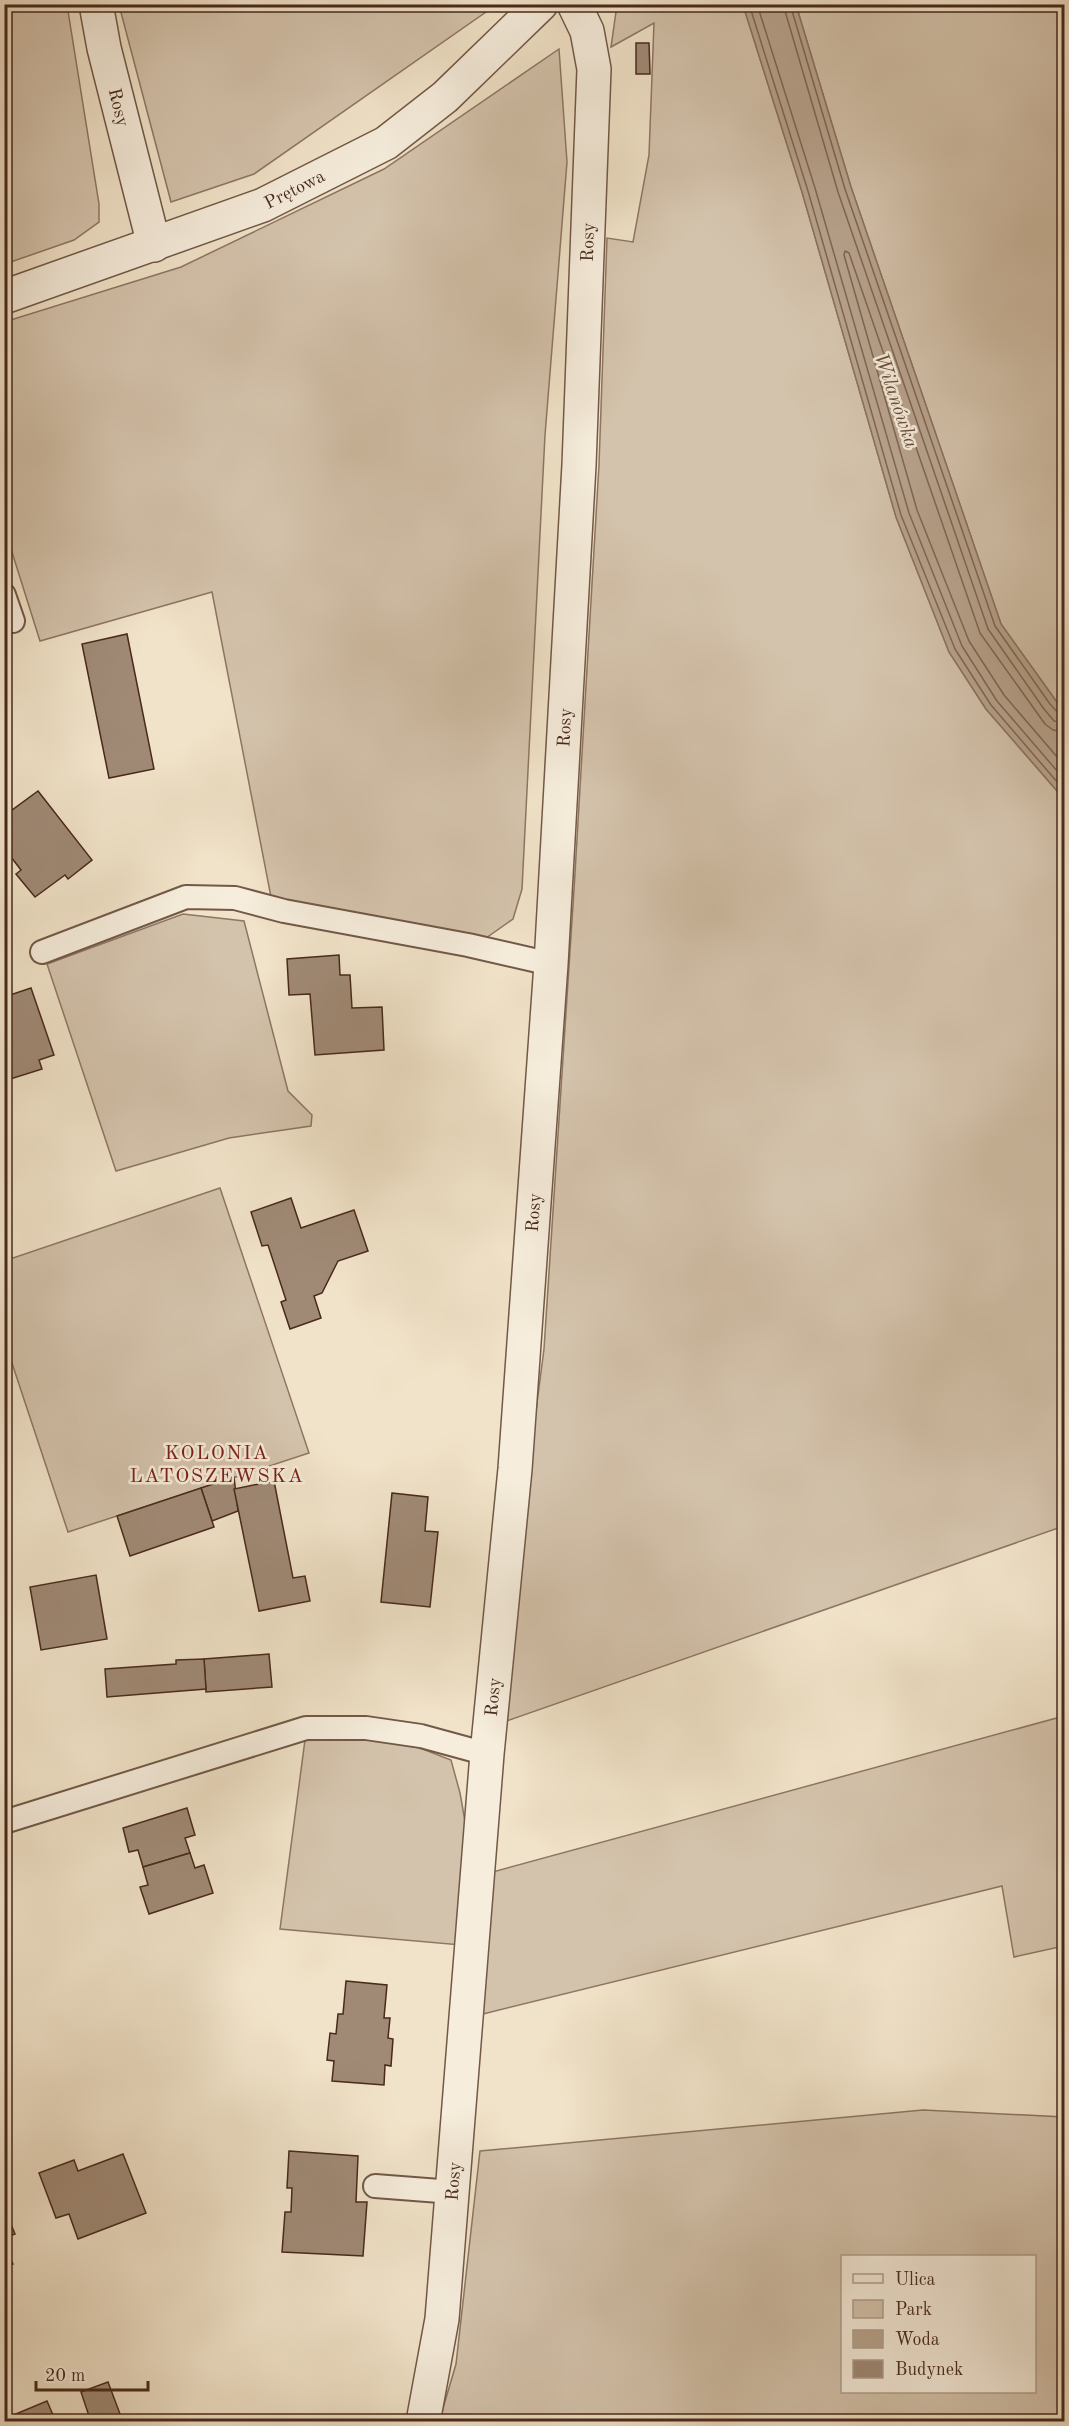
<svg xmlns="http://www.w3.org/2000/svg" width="1069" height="2426" font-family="'Old Standard TT',serif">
  <rect width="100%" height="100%" fill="#f1e3c9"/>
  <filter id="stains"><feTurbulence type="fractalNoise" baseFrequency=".00333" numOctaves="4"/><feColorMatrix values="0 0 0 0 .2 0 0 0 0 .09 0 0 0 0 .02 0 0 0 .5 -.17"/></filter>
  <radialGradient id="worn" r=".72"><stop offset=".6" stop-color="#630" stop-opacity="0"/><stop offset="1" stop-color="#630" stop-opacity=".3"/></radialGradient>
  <!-- green -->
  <g fill="#d4c3ac" stroke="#8e7664" stroke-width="1.5" fill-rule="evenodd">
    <path d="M4 5H67L99 204V222L74 240 5 264Z"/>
    <path d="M119 5V4L496 5 254 174 171 202Z"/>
    <path d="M617 5H743L802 192 896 517 949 652 986 709 1064 799V1526L498 1724 507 1635 544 1349 574 890 599 465 607 238 633 242 649 155 654 23 611 47Z"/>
    <path d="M796 5H1064V712L1001 624 851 187Z"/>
    <path d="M559 49 567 162 545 435 522 889 513 919 486 938 271 897 212 592 40 641 5 530 4 322 181 267 384 169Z"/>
    <path d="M183 914 244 921 288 1091 312 1115 311 1126 229 1138 116 1171 47 964Z"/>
    <path d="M220 1188 309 1453 68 1532 5 1342 4 1261Z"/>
    <path d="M1064 1716V1946L1014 1957 1002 1886 483 2014 489 1873Z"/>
    <path d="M357 1737 420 1748 451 1760 460 1793 469 1844 461 1945 280 1929 305 1740Z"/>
    <path d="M923 2110 1064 2117V2421L439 2422 456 2364 480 2151ZM842 2256H1034V2392H842Z"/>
  </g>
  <!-- water -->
  <path fill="#b8a48e" stroke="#8b7360" stroke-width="1.5" d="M743 5H796L851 187 1001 624 1064 712V799L986 709 949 652 896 517 802 192Z"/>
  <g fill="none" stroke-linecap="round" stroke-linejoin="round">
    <!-- shore -->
    <g stroke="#806655" stroke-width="1.5">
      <path d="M749 4 808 191 901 515 955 649 991 705 1064 790"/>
      <path d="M757 4 815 188 909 513 962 646 997 701 1064 779"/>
      <path d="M783 4 838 192 988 629 1044 709 1054 721 1064 723"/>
      <path d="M790 4 845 189 995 626 1050 704 1059 714 1064 716"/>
      <path d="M1064 732 1053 730 1045 724 980 633 849 253 845 251 844 255 917 510 969 641 1004 695 1064 765"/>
    </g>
  </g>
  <!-- building -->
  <g fill="#a08a76" stroke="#48291c" stroke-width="1.5">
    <path d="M636 43H649L650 74H636Z"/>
    <path d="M127 634 154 769 109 778 82 644Z"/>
    <path d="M38 791 92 860 68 879 65 875 35 897 16 874 21 870 4 848V816Z"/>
    <path d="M339 955 340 975H350L352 1008 382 1007 384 1050 315 1055 310 994 289 995 287 959Z"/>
    <path d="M31 988 54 1055 39 1060 42 1069 4 1081V997Z"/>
    <path d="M291 1198 301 1228 354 1210 368 1251 338 1261 322 1293 314 1296 321 1318 290 1329 281 1302 286 1300 268 1245 262 1246 251 1212Z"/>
    <path d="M234 1477 238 1511 212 1521 201 1488Z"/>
    <path d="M274 1481 293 1578 305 1576 310 1601 259 1611 234 1489Z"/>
    <path d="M201 1488 214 1527 130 1556 117 1516Z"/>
    <path d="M392 1493 428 1497 425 1531 438 1532 430 1607 381 1602Z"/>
    <path d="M96 1575 107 1639 41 1650 30 1587Z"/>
    <path d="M269 1654 272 1687 206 1692 204 1659Z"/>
    <path d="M204 1659 206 1689 107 1697 105 1669 176 1664V1660Z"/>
    <path d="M187 1808 195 1835 185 1838 190 1853 143 1867 138 1850 129 1852 123 1828Z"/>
    <path d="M190 1853 195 1868 204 1865 213 1893 149 1914 140 1887 148 1885 143 1867Z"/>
    <path d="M346 1981 387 1985 384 2018H390L388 2038 393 2039 391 2066 385 2065 384 2085 332 2081 334 2061 327 2060 330 2033 336 2034 338 2014H343Z"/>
    <path d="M289 2151 358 2156 356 2202H367L363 2256 282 2252 285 2212H291L292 2188H287Z"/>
    <path d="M123 2154 146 2213 78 2239 69 2214 56 2218 39 2173 74 2160 78 2171Z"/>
    <path d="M4 2207 15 2234 4 2238Z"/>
    <path d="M4 2243 13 2264 4 2267Z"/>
    <path d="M108 2382 123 2422H91L81 2392Z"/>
    <path d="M47 2401 56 2422H5L11 2419V2416Z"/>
  </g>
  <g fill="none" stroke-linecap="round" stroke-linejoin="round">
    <!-- service casing -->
    <g stroke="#725847" stroke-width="26">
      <g id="service">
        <path d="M4 595 13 621"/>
        <path d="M42 952 186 897 235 898 284 911 468 945 551 964"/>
        <path d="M4 1822 306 1728H366L421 1736 487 1754"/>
        <path d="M375 2186 453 2192"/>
      </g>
    </g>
    <!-- minor casing -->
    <g stroke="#725847" stroke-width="36">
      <g id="minor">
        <path id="s1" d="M96 4 104 48 154 245"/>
        <path id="s2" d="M423 2422 442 2319 487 1754 515 1469 551 964 579 465 594 69 587 31 574 4"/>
      </g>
    </g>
    <!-- tertiary casing -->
    <g stroke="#725847" stroke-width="36">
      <g id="tertiary">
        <path id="s3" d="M4 297 263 205 386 143 445 97 541 4"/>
      </g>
    </g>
    <!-- service -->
    <use href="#service" stroke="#f6eddc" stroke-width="22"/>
    <!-- minor -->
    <use href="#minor" stroke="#f6eddc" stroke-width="33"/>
    <!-- tertiary -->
    <use href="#tertiary" stroke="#f6eddc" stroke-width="33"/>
  </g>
  <g text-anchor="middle" stroke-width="5" stroke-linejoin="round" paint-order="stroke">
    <!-- street labels -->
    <g font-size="18" fill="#48291c" stroke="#f6eddc">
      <text dy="6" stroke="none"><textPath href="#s1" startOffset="106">Rosy</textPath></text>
      <text dy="6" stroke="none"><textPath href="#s3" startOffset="310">Prętowa</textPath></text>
      <text dy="6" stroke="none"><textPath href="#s2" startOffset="2187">Rosy</textPath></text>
      <text dy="6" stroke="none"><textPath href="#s2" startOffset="1701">Rosy</textPath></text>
      <text dy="6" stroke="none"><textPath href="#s2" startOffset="1215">Rosy</textPath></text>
      <text dy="6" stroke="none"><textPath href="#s2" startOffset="729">Rosy</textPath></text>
      <text dy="6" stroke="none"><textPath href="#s2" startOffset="243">Rosy</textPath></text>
    </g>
    <!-- water labels -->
    <g font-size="20" font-style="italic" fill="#6a4e3e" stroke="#f6eddc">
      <text transform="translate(897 400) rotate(71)" y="7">Wilanówka</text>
    </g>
    <!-- neighbourhood labels -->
    <g font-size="20" letter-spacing="1.5" fill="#7a1f14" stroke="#f6eddc">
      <text x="217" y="1459">KOLONIA<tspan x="217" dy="23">LATOSZEWSKA</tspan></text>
    </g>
  </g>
  <!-- margin -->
  <rect width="1069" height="2426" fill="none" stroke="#f1e3c9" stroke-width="24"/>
  <rect x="6" y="6" width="1057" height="2414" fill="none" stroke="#48291c" stroke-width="3"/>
  <rect x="12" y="12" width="1045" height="2402" fill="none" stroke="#48291c" stroke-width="1.5"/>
  <!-- legend -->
  <rect x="841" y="2255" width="195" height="138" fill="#f6eddc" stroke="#b09f8f" stroke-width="1.5"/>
  <rect x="853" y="2274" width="30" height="9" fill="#f6eddc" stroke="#b09f8f" stroke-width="1.5"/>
  <text x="895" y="2285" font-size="18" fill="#48291c">Ulica</text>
  <rect x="853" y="2300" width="30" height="18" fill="#d4c3ac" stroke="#b09f8f" stroke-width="1.5"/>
  <text x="895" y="2315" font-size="18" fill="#48291c">Park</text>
  <rect x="853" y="2330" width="30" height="18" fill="#b8a48e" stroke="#b09f8f" stroke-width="1.5"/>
  <text x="895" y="2345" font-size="18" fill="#48291c">Woda</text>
  <rect x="853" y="2360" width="30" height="18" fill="#a08a76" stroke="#b09f8f" stroke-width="1.5"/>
  <text x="895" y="2375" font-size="18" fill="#48291c">Budynek</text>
  <!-- scale -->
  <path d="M36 2381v9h112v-9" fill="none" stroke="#48291c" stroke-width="3"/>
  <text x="45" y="2381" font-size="18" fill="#48291c" stroke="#f6eddc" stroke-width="4.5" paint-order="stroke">20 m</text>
  <rect width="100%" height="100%" filter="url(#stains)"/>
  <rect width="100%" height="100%" fill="url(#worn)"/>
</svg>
